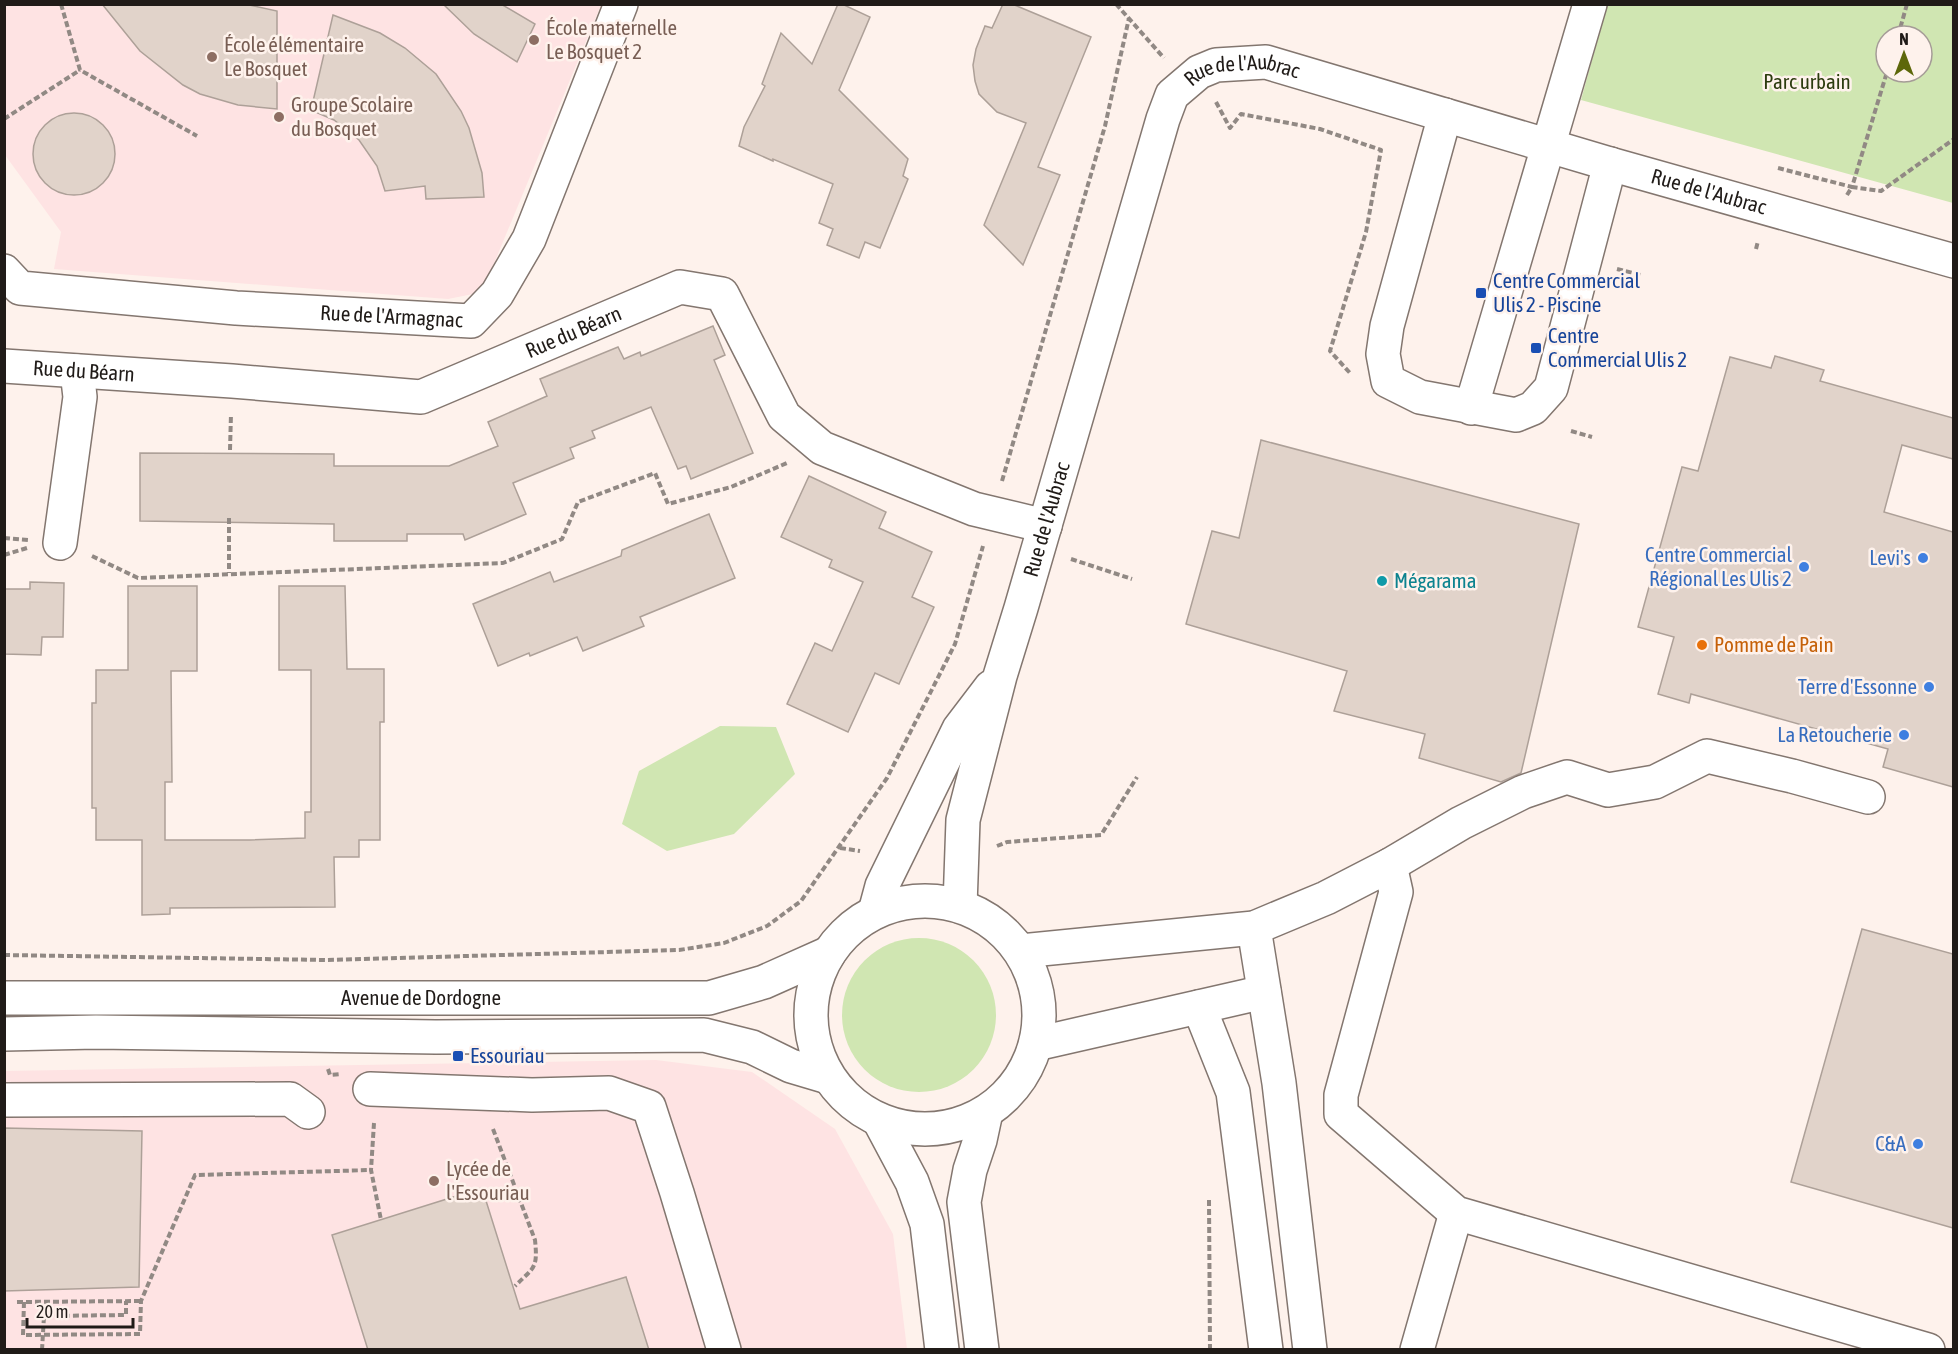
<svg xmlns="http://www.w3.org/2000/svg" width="1958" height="1354" font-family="'Asap Condensed',sans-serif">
  <rect width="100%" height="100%" fill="#fef2ec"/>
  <!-- education -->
  <g fill="#fee3e3">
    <path d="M4 5H601L488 278 473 294 448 299 54 269 61 232 5 155Z"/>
    <path d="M656 1060 752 1072 835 1129 893 1234 907 1349H5L4 1071Z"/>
  </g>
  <!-- green -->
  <g fill="#d0e6b2" fill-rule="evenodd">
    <path d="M1607 5H1953V203L1581 100ZM1886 36H1922V72H1886Z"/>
    <path d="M720 726 776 727 795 774 734 834 667 851 622 824 639 771Z"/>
    <circle cx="919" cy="1015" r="77"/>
  </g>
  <!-- building -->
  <g fill="#e1d3ca" stroke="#ada098" stroke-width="1.5">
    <path d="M102 4H245L277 11V109L238 105 200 94 183 85 140 51Z"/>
    <path d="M443 4H501L535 24 517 62 474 34Z"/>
    <path d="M838 4H842L870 17 839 90 908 159 903 176 908 179 880 248 865 242 859 258 827 245 833 229 819 223 833 184 773 159V161L739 146 744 127 765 86 762 84 781 33 812 64Z"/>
    <path d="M1003 4H1012L1091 37 1038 167 1060 175 1023 265 984 225 1026 123 997 112 979 94 975 81 973 65 976 49 985 26 992 28Z"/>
    <path d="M333 15 380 33 405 48 436 74 461 111 469 128 482 173 484 197 426 199 425 186 385 191 377 166 359 140 334 120 311 110Z"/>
    <circle cx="74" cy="154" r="41"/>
    <path d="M713 326 725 355 714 360 753 453 691 479 686 466 678 469 651 407 592 431 595 438 570 448 574 458 513 483 526 514 465 540 463 534H407V541H334V524L140 521V453L334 454V466H449L498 446 488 422 547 396 540 379 618 347 624 359 640 352 641 356Z"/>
    <path d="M1775 356 1824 370 1820 381 1953 418V459L1902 445 1884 512 1953 532V787L1883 767 1888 749 1691 694 1689 703 1658 694 1674 637 1638 627 1682 467 1698 471 1730 357 1771 368Z"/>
    <path d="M1261 440 1579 524 1521 773 1501 782 1419 758 1425 734 1334 711 1347 671 1186 624 1212 531 1239 538Z"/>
    <path d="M809 476 886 512 879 528 932 552 912 597 934 607 899 684 875 673 848 732 787 704 815 643 832 651 863 582 829 567 832 560 781 537Z"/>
    <path d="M709 514 735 578 640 617 644 626 583 651 577 637 530 656 529 653 498 666 473 604 550 572 554 582 621 556 622 550Z"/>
    <path d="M30 582 64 583 63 637H42L41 655 4 654V589H30Z"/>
    <path d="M128 586H197V671H171L172 782H165V840H250L305 838V812H311V670H279V586H345L347 669H384V722H380V840H359V857H334L335 907 170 908V914L142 915V840H96V808H92V703H96V670H128Z"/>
    <path d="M1862 929 1953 954V1228L1791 1182Z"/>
    <path d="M4 1128 142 1131 139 1287 4 1291Z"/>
    <path d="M482 1188 520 1309 626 1277 649 1350H368L332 1235Z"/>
  </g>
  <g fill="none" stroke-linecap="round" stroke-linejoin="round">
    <!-- minor casing -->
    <g stroke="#83766f" stroke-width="36">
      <g id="minor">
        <path d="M1445 115 1387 326 1383 354 1388 381 1420 397 1516 415 1533 408 1551 388 1610 164"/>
        <path id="s1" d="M4 271 20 288 236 308 471 321 497 294 529 239 621 4"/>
        <path id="s2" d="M4 366 232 381 421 397 680 287 722 294 784 416 822 448 974 509 1045 526"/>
        <path d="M1471 408 1590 4"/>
        <path d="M60 543 80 397 77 371"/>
        <path d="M1390 865 1396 892 1341 1095V1114L1456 1213 1928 1350"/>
        <circle cx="925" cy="1015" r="114"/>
        <path id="s3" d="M960 906 963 820 1000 676 1021 608 1163 119 1172 95 1199 72 1216 65 1266 62 1610 164 1954 261"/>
        <path d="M875 912 882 886 959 729 991 687"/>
        <path d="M1254 928 1279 1083 1310 1350"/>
        <path d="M1021 951 1254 928 1326 898 1390 865 1461 823 1523 792 1567 777 1608 790 1655 782 1707 756 1792 776 1868 797"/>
        <path id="s4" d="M4 998H709L764 982 829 953"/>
        <path d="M1199 1007 1233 1092 1266 1350"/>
        <path d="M4 1034 96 1032 436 1037 704 1035 752 1047 791 1066 828 1077"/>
        <path d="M1036 1044 1264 992"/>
        <path d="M370 1089 532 1095 609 1093 649 1107 677 1193 724 1350"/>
        <path d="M4 1100 290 1099 308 1112"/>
        <path d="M879 1120 912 1182 927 1224 942 1350"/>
        <path d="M982 1350 964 1202 970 1170 980 1140 986 1112"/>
        <path d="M1417 1350 1456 1213"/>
      </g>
    </g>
    <!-- path -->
    <g stroke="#918984" stroke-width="4" stroke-dasharray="6 3" stroke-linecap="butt">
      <path d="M61 4 80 70 197 136"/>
      <path d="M1116 4 1164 58"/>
      <path d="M1898 36 1907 4"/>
      <path d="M1216 102 1230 128 1241 114 1320 129 1381 150 1366 232 1330 351 1350 373"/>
      <path d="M4 119 80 70"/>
      <path d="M1778 168 1852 187 1887 72"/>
      <path d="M1847 195 1852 187 1881 191 1954 139"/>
      <path d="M1756 249 1758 241"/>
      <path d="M1617 269 1641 275"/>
      <path d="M1571 431 1592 437"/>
      <path d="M230 450 231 414"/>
      <path d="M1002 481 1105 126 1129 18"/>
      <path d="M229 518V573"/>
      <path d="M4 538 28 540"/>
      <path d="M4 555 27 548"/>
      <path d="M92 556 138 578 503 563 562 539 578 502 655 473 668 504 731 487 787 463"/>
      <path d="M1071 559 1132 579"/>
      <path d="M997 846 1007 842 1101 835 1137 777"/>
      <path d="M840 848 860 851"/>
      <path d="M4 955 326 960 679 950 724 943 767 926 801 901 887 778 955 644 983 546"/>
      <path d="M328 1069 330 1075 340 1074"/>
      <path d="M374 1123 371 1170 381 1220"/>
      <path d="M493 1129 535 1240C538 1269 534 1267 515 1286"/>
      <path d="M1209 1200 1210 1350"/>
      <path d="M17 1302 141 1301"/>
      <path d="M24 1302 23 1335 140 1334 141 1301 195 1175 371 1170"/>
      <path d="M42 1350 44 1316 126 1315V1301"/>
    </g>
    <!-- minor -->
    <use href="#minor" stroke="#fff" stroke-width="33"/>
  </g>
  <!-- markers -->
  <g fill="#8d6e63" stroke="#fef2ec" stroke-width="2">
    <circle cx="534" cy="40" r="6"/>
    <circle cx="212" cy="57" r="6"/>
    <circle cx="279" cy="117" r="6"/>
    <circle cx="434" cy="1181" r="6"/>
  </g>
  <g fill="#1a4fb4" stroke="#fef2ec" stroke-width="2">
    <rect x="1475" y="287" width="12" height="12" rx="3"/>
    <rect x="1530" y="342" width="12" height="12" rx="3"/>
    <rect x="452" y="1050" width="12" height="12" rx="3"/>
  </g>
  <g fill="#3f7fe0" stroke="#fef2ec" stroke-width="2">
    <circle cx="1923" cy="558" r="6"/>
    <circle cx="1804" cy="567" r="6"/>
    <circle cx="1929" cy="687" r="6"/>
    <circle cx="1904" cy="735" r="6"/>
    <circle cx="1918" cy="1144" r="6"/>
  </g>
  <circle fill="#0f9aa8" stroke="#fef2ec" stroke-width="2" cx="1382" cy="581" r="6"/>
  <circle fill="#e8710a" stroke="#fef2ec" stroke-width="2" cx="1702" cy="645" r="6"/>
  <g text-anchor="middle" stroke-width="5" stroke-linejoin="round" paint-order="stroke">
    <!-- education labels -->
    <g font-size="21" fill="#785e54" stroke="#fef2ec" text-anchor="start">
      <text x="546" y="35">École maternelle<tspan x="546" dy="24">Le Bosquet 2</tspan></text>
      <text x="224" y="52">École élémentaire<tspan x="224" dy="24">Le Bosquet</tspan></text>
      <text x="291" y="112">Groupe Scolaire<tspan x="291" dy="24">du Bosquet</tspan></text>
      <text x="446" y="1176">Lycée de<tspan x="446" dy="24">l'Essouriau</tspan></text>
    </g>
    <!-- street labels -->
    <g font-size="21" fill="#201b18" stroke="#fef2ec">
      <text dy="7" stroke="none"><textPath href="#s3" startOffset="920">Rue de l'Aubrac</textPath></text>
      <text dy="7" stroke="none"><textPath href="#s3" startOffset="1406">Rue de l'Aubrac</textPath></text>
      <text dy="7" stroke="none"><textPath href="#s1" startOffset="396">Rue de l'Armagnac</textPath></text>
      <text dy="7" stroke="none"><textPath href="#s2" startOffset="584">Rue du Béarn</textPath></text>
      <text dy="7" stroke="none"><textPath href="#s2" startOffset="80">Rue du Béarn</textPath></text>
      <text dy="7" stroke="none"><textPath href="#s3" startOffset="398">Rue de l'Aubrac</textPath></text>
      <text dy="7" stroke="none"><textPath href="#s4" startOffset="417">Avenue de Dordogne</textPath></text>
    </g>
    <!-- park labels -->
    <g font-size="21" fill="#2c3c0e" stroke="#fef2ec">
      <text x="1807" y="89">Parc urbain</text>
    </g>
    <!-- transit labels -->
    <g font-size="21" fill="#164399" stroke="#fef2ec" text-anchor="start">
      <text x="1493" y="288">Centre Commercial<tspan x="1493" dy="24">Ulis 2 - Piscine</tspan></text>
      <text x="1548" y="343">Centre<tspan x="1548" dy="24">Commercial Ulis 2</tspan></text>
      <text x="470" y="1063">Essouriau</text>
    </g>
    <!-- shop labels -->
    <g font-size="21" fill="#366cbe" stroke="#fef2ec" text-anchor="end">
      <text x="1792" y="562">Centre Commercial<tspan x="1792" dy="24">Régional Les Ulis 2</tspan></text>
      <text x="1911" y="565">Levi's</text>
      <text x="1917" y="694">Terre d'Essonne</text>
      <text x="1892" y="742">La Retoucherie</text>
      <text x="1906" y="1151">C&amp;A</text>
    </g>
    <!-- culture labels -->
    <g font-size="21" fill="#0d838f" stroke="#fef2ec" text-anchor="start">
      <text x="1394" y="588">Mégarama</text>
    </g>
    <!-- food labels -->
    <g font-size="21" fill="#c56008" stroke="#fef2ec" text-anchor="start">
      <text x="1714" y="652">Pomme de Pain</text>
    </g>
  </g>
  <!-- border -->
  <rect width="1958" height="1354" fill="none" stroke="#201b18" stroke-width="12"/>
  <!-- north arrow -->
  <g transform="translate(1904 54)"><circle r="28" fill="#fef2ec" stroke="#a59c97" stroke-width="1.5"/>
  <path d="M0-4.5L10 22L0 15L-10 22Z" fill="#5d670a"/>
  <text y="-9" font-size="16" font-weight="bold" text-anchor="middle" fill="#201b18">N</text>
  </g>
  <!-- scale -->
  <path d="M27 1318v9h106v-9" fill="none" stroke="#201b18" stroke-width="3"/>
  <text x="36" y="1318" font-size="18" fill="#201b18" stroke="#fef2ec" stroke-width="4.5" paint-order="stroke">20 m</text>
</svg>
